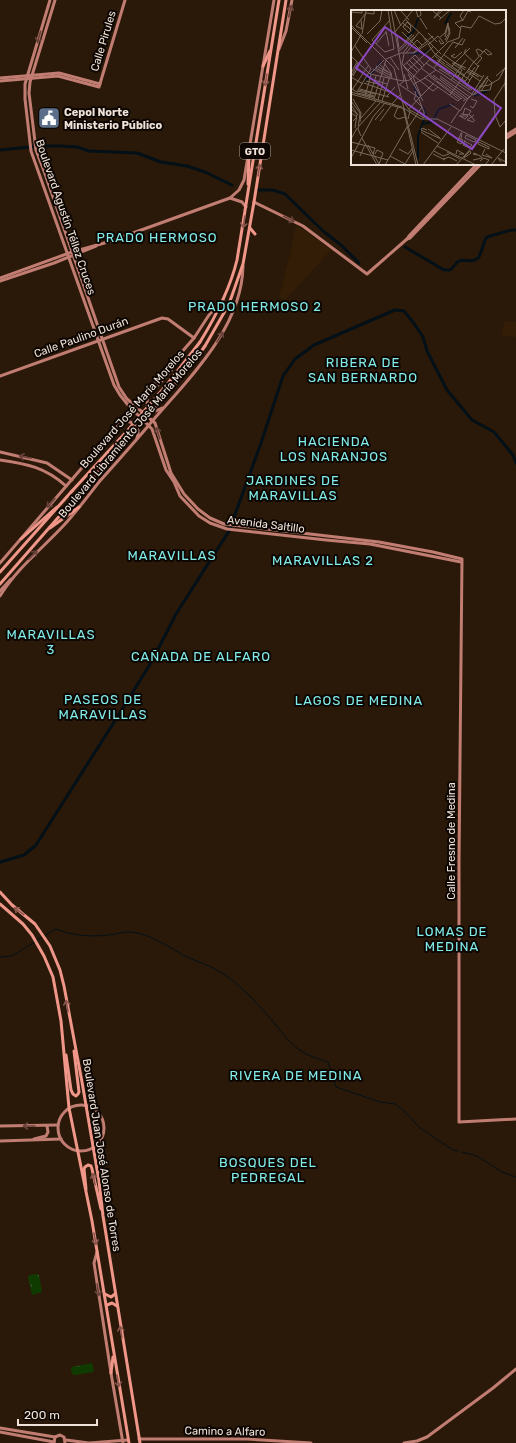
<svg xmlns="http://www.w3.org/2000/svg" width="516" height="1443" font-family="Rubik,sans-serif">
  <defs>
    <pattern id="park-tufts" width="24" height="20" patternUnits="userSpaceOnUse"><rect width="24" height="20" fill="#0f3b00"/><path d="M3 7l-1-3M5 7V3M7 7l1-3M15 17l-1-3M17 17v-4M19 17l1-3" fill="none" stroke="#325725"/></pattern>
  </defs>
  <rect width="100%" height="100%" fill="#2a1908"/>
  <!-- built -->
  <g fill="#331d06">
    <path d="M297 226 307 232 331 250 285 300 279 297 290 255 295 228Z"/>
    <path d="M504 321 516 322V337L502 336Z"/>
  </g>
  <!-- park -->
  <g fill="url(#park-tufts)">
    <path d="M37 1274 39 1275 42 1292 32 1295 28 1277 30 1275Z"/>
    <path d="M92 1363 94 1370 93 1372 76 1375 72 1374 71 1369 72 1367Z"/>
  </g>
  <g fill="none" stroke-linecap="round" stroke-linejoin="round">
    <!-- stream -->
    <g stroke="#031017" stroke-width="1">
      <path d="M37 940 56 929C74 936 91 937 110 935 116 934 122 932 128 932 149 932 171 949 189 958 198 962 209 965 217 970 240 983 258 1004 275 1024 283 1034 291 1045 303 1052 310 1057 320 1059 328 1062L336 1087 380 1102 395 1104 403 1110 420 1128 453 1150 458 1151"/>
      <path d="M0 957 12 956 35 942"/>
      <path d="M462 1152 477 1156 502 1172 516 1177"/>
    </g>
    <!-- canal -->
    <g stroke="#031017" stroke-width="3">
      <path d="M0 150 41 146H60L77 147 89 151 137 153 161 162 187 166 205 172 232 185"/>
      <path d="M259 190H273L285 194 323 231 341 245 359 263"/>
      <path d="M513 230H516"/>
      <path d="M405 247 444 270H450C454 268 455 263 459 261 466 258 472 264 478 258 483 252 482 243 487 237L511 230"/>
      <path d="M0 862 24 855 36 845 116 719 152 661 176 614 229 531 261 443 283 376 295 359 314 345 395 310 404 311 413 322 423 337 427 351 447 390 472 420 494 432 513 455 516 463"/>
    </g>
    <!-- secondary -->
    <g stroke="#c27d73" stroke-width="3">
      <path d="M50 0 25 84V99L31 151 114 385 120 395 128 405 152 429 166 470 174 482 180 496 199 516 210 523 227 529 326 540 370 544 461 562"/>
      <path d="M55 0 30 82 29 93 36 150 44 171 119 387 127 399 155 423 171 473 184 494 198 509 210 518 224 524 379 542 433 552 462 559 459 861V1122L516 1119"/>
      <path d="M279 49 286 31 292 0"/>
      <path d="M0 78 59 73 100 84"/>
      <path d="M0 81 58 76 99 87 125 0"/>
      <path d="M505 136 516 129"/>
      <path d="M505 139 516 132"/>
      <path d="M230 198 239 190 244 180 274 0"/>
      <path d="M254 202 303 226 367 274 407 239 410 238 481 164"/>
      <path d="M407 239 409 236 477 164"/>
      <path d="M0 278 72 252 108 242 230 198 242 202 246 207"/>
      <path d="M0 281 54 263 96 246"/>
      <path d="M0 376 162 318 168 319 194 338"/>
      <path d="M162 408 156 411C147 410 145 402 149 395L169 373 173 368V362"/>
      <path d="M123 421C134 421 141 427 137 438"/>
      <path d="M0 452 47 463 72 480"/>
      <path d="M0 460C27 464 45 467 66 486"/>
      <path d="M0 563 173 362 194 338 209 315 223 300"/>
      <path d="M0 591 11 579"/>
      <path d="M0 596C17 568 43 548 65 524 77 511 88 496 99 482 116 463 133 444 149 425 187 380 242 329 243 266"/>
      <circle cx="81" cy="1128" r="23"/>
      <path d="M0 1126 58 1125"/>
      <path d="M34 1139 46 1136 48 1132 47 1126"/>
      <path d="M0 1141 61 1139"/>
      <path d="M97 1252 94 1263 111 1373 123 1443"/>
      <path d="M0 1428 55 1437"/>
      <path d="M0 1432 54 1442"/>
      <path d="M139 1439H247L311 1443"/>
      <path d="M66 1440 89 1443 128 1440"/>
      <path d="M54 1443 55 1437 60 1435 64 1437 65 1443"/>
      <path d="M404 1443 417 1441 427 1437 493 1388 516 1369"/>
    </g>
    <!-- primary -->
    <g stroke="#f0978a" stroke-width="3">
      <path d="M263 66 270 51"/>
      <path d="M248 184 249 156"/>
      <path d="M250 228 255 234"/>
      <path d="M200 342C216 316 230 289 237 260L279 0"/>
      <path d="M205 346 229 304 243 264 254 202 286 0"/>
      <path d="M50 528 79 507"/>
      <path d="M21 539 57 507"/>
      <path d="M0 572 72 491"/>
      <path d="M0 584 77 496"/>
      <path d="M0 892 12 905 35 924 50 946 60 970 64 986 82 1082 99 1181 103 1216 140 1443"/>
      <path d="M0 904 23 924 32 935 44 956 53 977 61 1021 69 1108 92 1221 129 1443"/>
      <path d="M66 1055 71 1090 73 1094 76 1096 78 1094 79 1092 74 1051"/>
      <path d="M86 1189 84 1169 85 1167 88 1165 91 1166 92 1169 101 1209"/>
      <path d="M105 1294 111 1297 115 1294"/>
      <path d="M107 1305 112 1303 117 1306"/>
      <path d="M111 1373 113 1357"/>
    </g>
    <!-- primary-bridge -->
    <g stroke="#f0978a" stroke-width="3">
      <path d="M72 491 128 430 169 382 200 342"/>
      <path d="M77 496 170 390 197 357 205 346"/>
    </g>
  </g>
  <!-- one-way arrows -->
  <defs><path id="oneway-shaft" d="M-6 0H5M1.5-3L5.5 0L1.5 3" fill="none" stroke-width="1.6" stroke-linecap="round" stroke-linejoin="round"/></defs>
  <g stroke="#68423a">
    <use href="#oneway-shaft" transform="translate(290 11) rotate(-78)"/>
    <use href="#oneway-shaft" transform="translate(39 37) rotate(106)"/>
    <use href="#oneway-shaft" transform="translate(289 219) rotate(26)"/>
    <use href="#oneway-shaft" transform="translate(220 337) rotate(-59)"/>
    <use href="#oneway-shaft" transform="translate(158 433) rotate(-107)"/>
    <use href="#oneway-shaft" transform="translate(25 457) rotate(-168)"/>
    <use href="#oneway-shaft" transform="translate(51 503) rotate(131)"/>
    <use href="#oneway-shaft" transform="translate(33 555) rotate(-46)"/>
    <use href="#oneway-shaft" transform="translate(29 1126) rotate(180)"/>
    <use href="#oneway-shaft" transform="translate(98 1290) rotate(82)"/>
  </g>
  <g stroke="#8a564d">
    <use href="#oneway-shaft" transform="translate(266 80) rotate(99)"/>
    <use href="#oneway-shaft" transform="translate(259 170) rotate(-81)"/>
    <use href="#oneway-shaft" transform="translate(244 222) rotate(99)"/>
    <use href="#oneway-shaft" transform="translate(19 911) rotate(-144)"/>
    <use href="#oneway-shaft" transform="translate(67 1006) rotate(-100)"/>
    <use href="#oneway-shaft" transform="translate(94 1179) rotate(-100)"/>
    <use href="#oneway-shaft" transform="translate(95 1239) rotate(80)"/>
    <use href="#oneway-shaft" transform="translate(121 1332) rotate(-99)"/>
    <use href="#oneway-shaft" transform="translate(118 1381) rotate(80)"/>
  </g>
  <!-- icons -->
  <defs>
    <g id="civic-square" transform="scale(1.15)"><rect x="-9" y="-9" width="18" height="18" rx="4" fill="#5c6f8a" stroke="#0d0602"/><path d="M-.6-6.5H3V-4.5H.6V-3L4-1V1h2V6H-6V1h2V-1L-.6-3ZM-1.2 2.5V6h2.4V2.5Z" fill="#fff"/></g>
  </defs>
  <g fill-rule="evenodd">
    <use href="#civic-square" x="49" y="118"/>
  </g>
  <g text-anchor="middle" stroke-width="4" stroke-linejoin="round" paint-order="stroke">
    <!-- shield labels -->
    <rect fill="#0d0602" stroke="#aba198" stroke-width="1" x="240" y="143" width="30" height="16" rx="3"/>
    <g font-size="10" font-weight="bold" fill="#efe3d9">
      <text x="255" y="155">GTO</text>
    </g>
    <!-- street labels -->
    <g font-size="11" fill="#efe3d9" stroke="#0d0602">
      <text transform="translate(103 41) rotate(-73)" y="4">Calle Pirules</text>
      <text transform="translate(66 217) rotate(71)" y="4">Boulevard Agustín Téllez Cruces</text>
      <text transform="translate(81 337) rotate(-20)" y="4">Calle Paulino Durán</text>
      <text transform="translate(132 409) rotate(-49)" y="4">Boulevard José María Morelos</text>
      <text transform="translate(130 433) rotate(-50)" y="4">Boulevard Libramiento José María Morelos</text>
      <text transform="translate(266 524) rotate(7)" y="4">Avenida Saltillo</text>
      <text transform="translate(451 841) rotate(-90)" y="4">Calle Fresno de Medina</text>
      <text transform="translate(102 1155) rotate(81)" y="4">Boulevard Juan José Alonso de Torres</text>
      <text transform="translate(225 1431) rotate(1)" y="4">Camino a Alfaro</text>
    </g>
    <!-- poi labels -->
    <g font-size="11" font-weight="bold" fill="#efe3d9" stroke="#0d0602" text-anchor="start">
      <text x="64" y="116">Cepol Norte<tspan x="64" dy="13">Ministerio Público</tspan></text>
    </g>
    <!-- quarter labels -->
    <g font-size="13" letter-spacing="1" fill="#81ece9" stroke="#0d0602">
      <text x="157" y="242">PRADO HERMOSO</text>
      <text x="255" y="311">PRADO HERMOSO 2</text>
      <text x="363" y="367">RIBERA DE<tspan x="363" dy="15">SAN BERNARDO</tspan></text>
      <text x="334" y="446">HACIENDA<tspan x="334" dy="15">LOS NARANJOS</tspan></text>
      <text x="293" y="485">JARDINES DE<tspan x="293" dy="15">MARAVILLAS</tspan></text>
      <text x="172" y="560">MARAVILLAS</text>
      <text x="323" y="565">MARAVILLAS 2</text>
      <text x="51" y="639">MARAVILLAS<tspan x="51" dy="15">3</tspan></text>
      <text x="201" y="661">CAÑADA DE ALFARO</text>
      <text x="103" y="704">PASEOS DE<tspan x="103" dy="15">MARAVILLAS</tspan></text>
      <text x="359" y="705">LAGOS DE MEDINA</text>
      <text x="452" y="936">LOMAS DE<tspan x="452" dy="15">MEDINA</tspan></text>
      <text x="296" y="1080">RIVERA DE MEDINA</text>
      <text x="268" y="1167">BOSQUES DEL<tspan x="268" dy="15">PEDREGAL</tspan></text>
    </g>
  </g>
  <!-- overview -->
  <g transform="translate(351 10)">
    <rect width="155" height="155" fill="#2a1908"/>
    <path fill="none" stroke="#031017" stroke-width="2" d="M94 14 100 3M55 27 63 21 67 8M58 44 73 43 79 40M14 71 31 51M63 76 68 88M123 86 139 80M71 114 81 112 88 99 103 94M67 149V126L75 104 72 97"/>
    <path fill="none" stroke="#796a5c" stroke-width="1" d="M40 0 53 71 48 75M43 0 50 16M49 0 58 10M65 0 67 7 70 5 69 0M81 0 90 8M89 0 83 8 91 1M0 2 11 3V0M15 3 23 4V0M69 8 76 19M55 10 72 26 83 43 113 65M88 10 99 0M112 11 109 6 113 0M52 13 55 16 57 17 60 20 58 23 52 17 53 15H54L56 12 60 16 59 19M0 15 43 58 67 155M5 16 11 19 10 10M5 16 14 4M0 17 16 33M109 18 104 13 112 10 117 1 120 2M35 21 38 36M44 22 62 0M51 22 79 50 99 64M77 23 86 32M11 24 15 0M16 24 29 11 31 0M46 25 48 38M89 27 94 23 97 13 98 23 94 30M94 27 97 15M74 28 90 44M21 30 34 42 43 39 37 0M21 30 39 10M95 32 99 23 98 17M102 32 111 35 114 29M53 33 61 24M25 34 35 22M77 35 87 26 93 33 90 34 88 30M104 38 112 28M115 39 113 43 128 57M47 40 63 25M0 42 10 25M47 42 64 27M52 43 68 22M55 43 66 30 71 35M62 43 82 26M53 44 51 54 61 67M104 44 100 46 104 48 111 42M64 45 73 55M83 45 94 54M93 45 114 60M0 46 19 64 52 71 59 70 79 49M128 46 125 40 127 39 132 42M39 47 48 60M61 47 71 57M35 49 50 43H63L76 34M58 50 68 60M79 50 97 32 108 28 110 16 120 18 128 6 144 14 150 13 155 8M86 50 104 63M102 52 115 58M7 53 0 67 12 74M33 53 40 63 41 69M56 53 66 62M75 53 122 85 126 83 137 66M101 53 111 60 106 68M28 54 37 62M95 54 119 70M125 55 131 48 129 46M25 56 39 63M52 56 64 45M53 56 63 66M101 56 119 38M24 58 39 65M70 58 86 70M83 58 102 32M22 59 38 67M88 59 101 67M117 59 131 67M155 59 154 73 143 90 144 105 149 117 155 110M57 60 83 36M117 61 128 67M99 62 121 80M116 62 129 71M0 63 6 52M19 64 33 50M53 64 57 79M57 64 72 91M104 64 114 71M82 65 114 89M2 66 8 55M63 66 82 81 87 77M78 66 109 90M89 66 119 87M145 66 154 58M62 67 70 86M73 68 85 60M89 68 116 88M101 68 119 80M23 70 36 74M100 70 115 50M15 71 27 74M86 71 111 89M13 73 41 83M113 73 124 57M63 74 74 68 107 91 110 88M154 74 155 89M49 75 67 87 73 102V108L59 100M116 75 128 55M128 77 138 75 148 69 155 56M1 79 6 82 20 59 4 36M9 79 38 87M1 80 17 56M8 80 24 84M7 81 23 86M64 81 65 85 63 89 70 96M128 81 139 80 141 73 136 68M130 81 137 70M0 82 51 97M6 83 23 87M0 84 54 99 70 109H86L155 143M123 84 137 66M99 85 122 53 135 39 141 44 137 45 133 41M14 86 20 65M36 86 44 77M18 88 25 66M68 88 83 73M2 89 10 103 9 112M23 89 35 50M27 90 33 68M0 91 9 103 7 119 10 126M31 91 40 63M52 91 59 101 57 109M112 91 119 87 133 65M41 94 49 85M99 94 109 101M0 95 7 105M119 96 122 98 126 91 120 89M47 97 43 106 47 109 54 107M52 97 65 155M0 99 6 104 4 118M58 99 68 88M109 101 118 87M0 103 6 107 2 111M110 104 119 105 124 111M112 104 114 98 120 101 118 104M123 105 116 110 123 112M108 106H117L114 109 109 106M10 108 25 91M24 110 33 99M29 111 40 96M100 113 108 101M8 116 29 93M58 116 71 97M77 119 89 128M76 120 71 118 70 120 90 129M70 122 87 133M115 125 125 130V131L123 132 114 128ZM11 128 26 155M108 128 112 130 110 134 106 132 108 128 110 123H111L110 129M128 128 144 105M0 129 6 118M113 131 121 135 118 138 112 135 114 130M0 132 24 138 22 144M128 132 138 137V139L127 134ZM17 135 28 154M86 136 125 155M48 139 57 144 61 139M134 139 131 145 141 148 135 144M0 140 37 150M83 141 92 146 98 144M119 141 120 143 113 148V147ZM96 142 109 149M24 144 26 140 32 143 28 154M82 144 94 150M105 144 106 140 113 144H108M9 146 14 135M39 146 54 154M0 148 22 107 34 93M92 149 98 147 106 151M122 150 131 148V147L123 143 122 144 126 145M129 151 133 148 138 150 134 155M150 152 147 148 155 152M54 154 62 141M34 155 56 117M72 155 100 117M105 155 123 135M140 155 153 139"/>
    <path fill="#8c47c3" fill-opacity="0.15" stroke="#8c47c3" stroke-width="2" d="M34 17 150 98 121 139 5 58Z"/>
    <rect width="155" height="155" fill="none" stroke="#efe3d9" stroke-width="2"/>
  </g>
  <!-- scale -->
  <path d="M18 1419v6h79v-6" fill="none" stroke="#efe3d9" stroke-width="2"/>
  <text x="24" y="1419" font-size="12" fill="#efe3d9" stroke="#0d0602" stroke-width="3" paint-order="stroke">200 m</text>
</svg>
